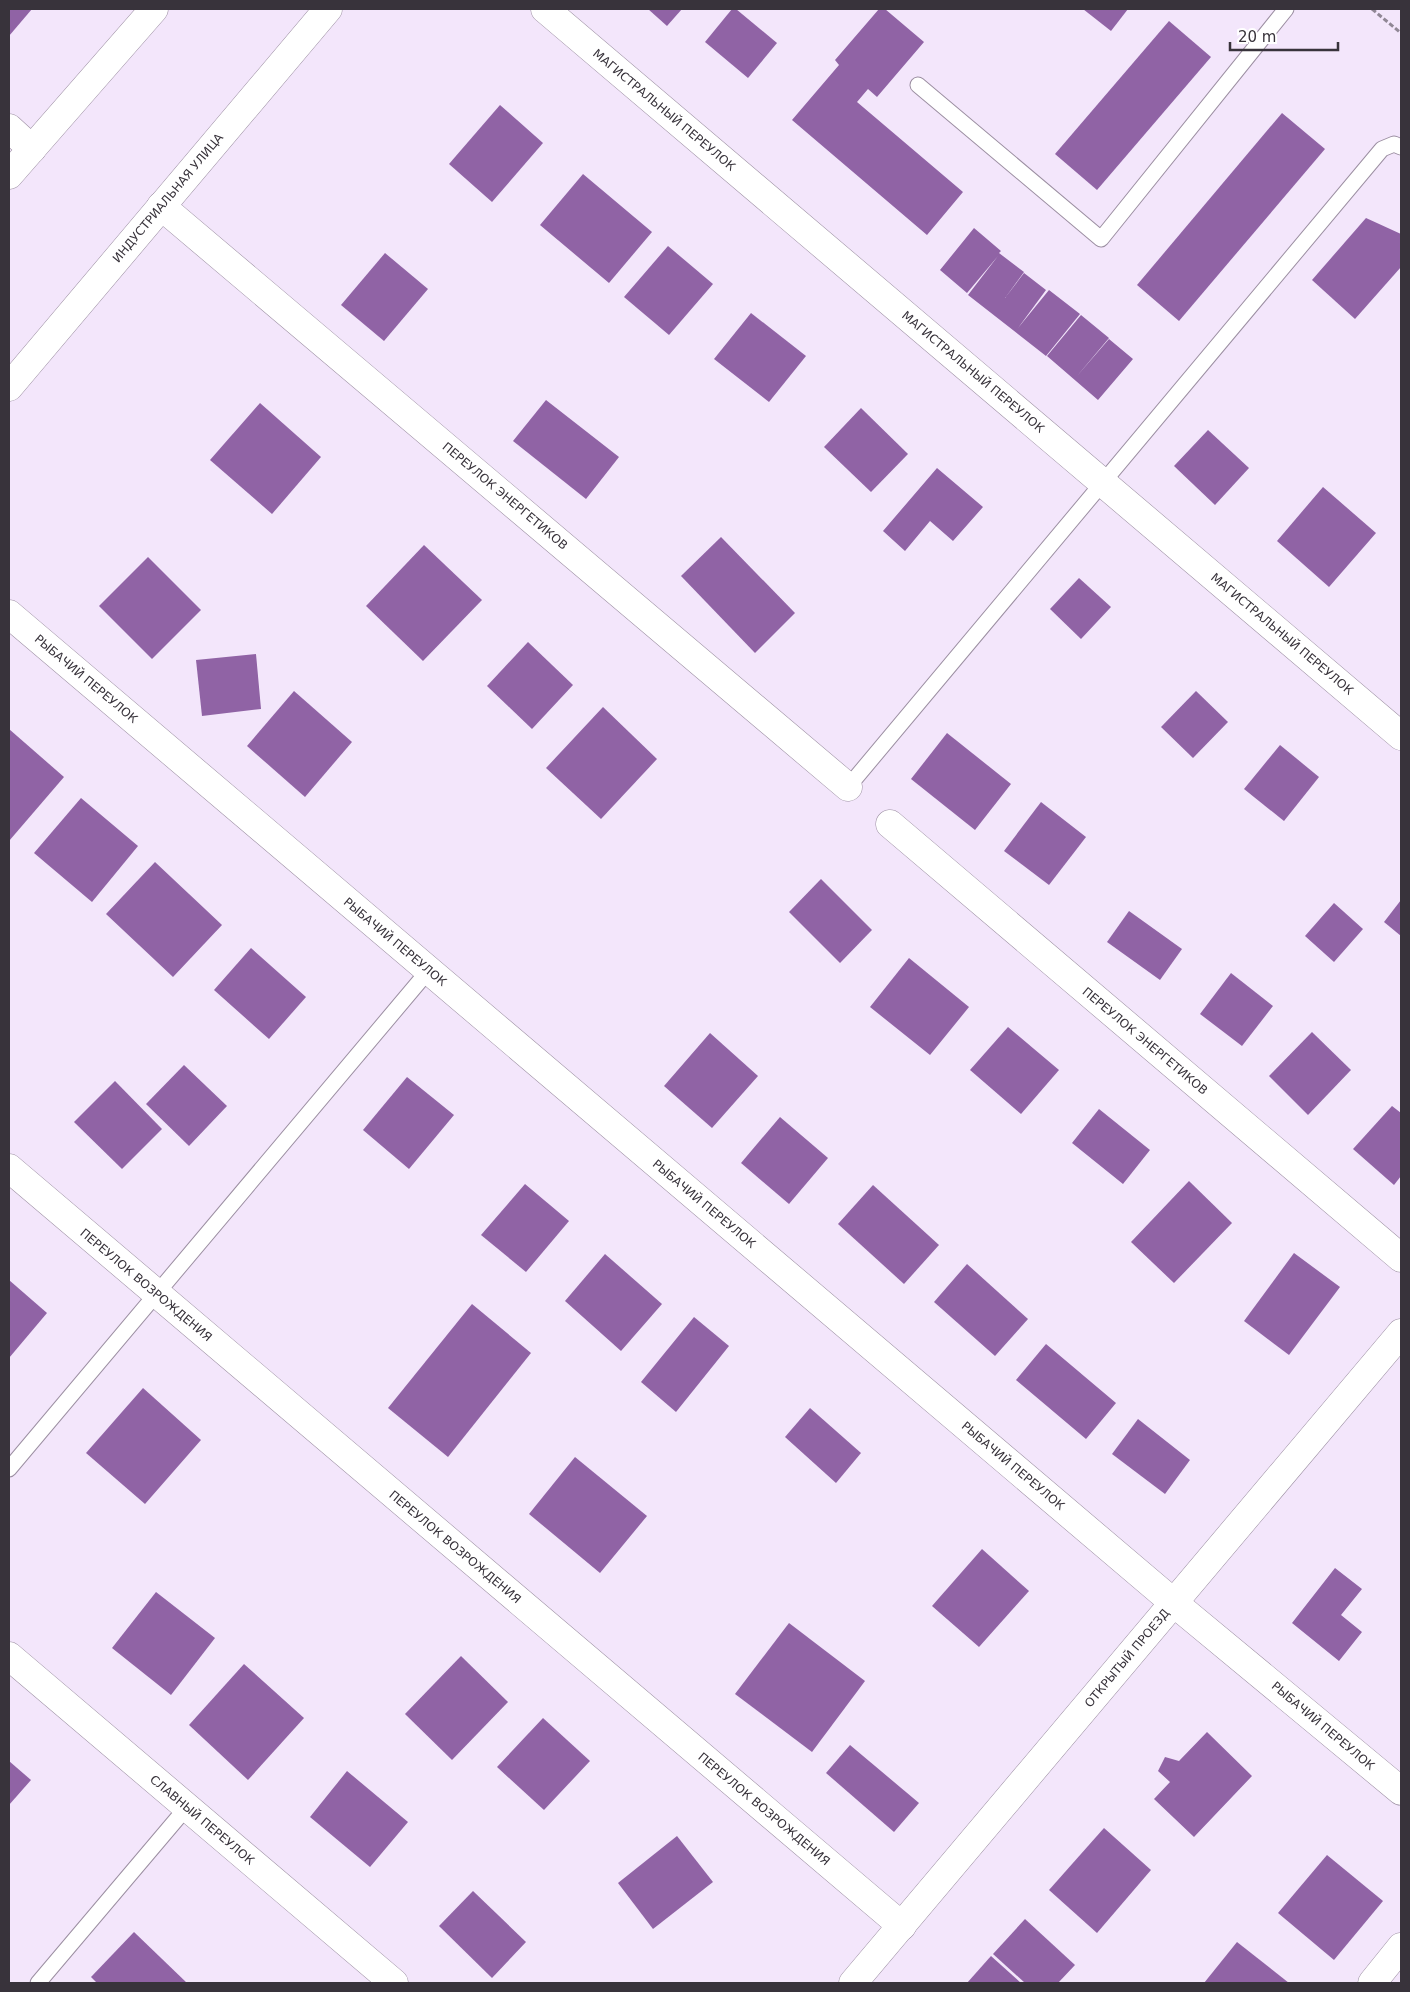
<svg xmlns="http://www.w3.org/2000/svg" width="1410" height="1992" font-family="'DejaVu Sans',sans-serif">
  <rect width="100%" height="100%" fill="#f3e6fb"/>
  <!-- building -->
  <g fill="#9063a5">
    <path d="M9 9H32L9 36Z"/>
    <path d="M648 9H682L667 26Z"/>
    <path d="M732 9H736L777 43 748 78 705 42Z"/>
    <path d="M879 9H885L924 42 877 97 868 89 857 102 963 192 927 235 792 120 839 65 835 60Z"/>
    <path d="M1083 9H1128L1111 31Z"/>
    <path d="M1169 21 1211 57 1097 190 1055 154Z"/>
    <path d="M500 105 543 143 492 202 449 164Z"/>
    <path d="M1282 113 1325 149 1179 321 1137 285Z"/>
    <path d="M583 174 652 232 609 283 540 225Z"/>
    <path d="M1366 218 1401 234V267L1355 319 1312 280Z"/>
    <path d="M974 228 1001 251 999 253 1024 272 1005 298 1024 273 1046 290 1018 328 1049 290 1080 314 1046 356 968 295 998 256 967 293 940 270Z"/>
    <path d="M668 246 713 284 669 335 624 297Z"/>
    <path d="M385 253 428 289 384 341 341 305Z"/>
    <path d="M751 313 806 356 769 402 714 359Z"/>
    <path d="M1081 315 1109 338 1077 376 1109 339 1133 359 1098 400 1047 356Z"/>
    <path d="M546 400 619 457 586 499 513 441Z"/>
    <path d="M260 403 321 457 272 514 210 460Z"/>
    <path d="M861 408 908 454 871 492 824 447Z"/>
    <path d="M1208 430 1249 468 1215 505 1174 466Z"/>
    <path d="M937 468 983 507 953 541 930 521 905 551 883 531Z"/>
    <path d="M1323 487 1376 533 1329 587 1277 541Z"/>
    <path d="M721 537 795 613 755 653 681 576Z"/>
    <path d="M424 545 482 600 423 661 366 606Z"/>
    <path d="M148 557 201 610 152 659 99 606Z"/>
    <path d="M1079 578 1111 607 1081 639 1050 609Z"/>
    <path d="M528 642 573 685 532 729 487 686Z"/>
    <path d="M256 654 261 709 202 716 196 660Z"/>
    <path d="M294 691 352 742 305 797 247 746Z"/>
    <path d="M1196 691 1228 722 1193 758 1161 727Z"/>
    <path d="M603 707 657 759 601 819 546 768Z"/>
    <path d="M9 729 64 777 9 841Z"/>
    <path d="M947 733 1011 784 975 830 911 779Z"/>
    <path d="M1280 745 1319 777 1284 821 1244 789Z"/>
    <path d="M81 798 138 846 92 902 34 853Z"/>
    <path d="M1041 802 1086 837 1049 885 1004 851Z"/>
    <path d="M155 862 222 925 173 977 106 914Z"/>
    <path d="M821 879 872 930 840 963 789 912Z"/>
    <path d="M1401 900V936L1384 922Z"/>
    <path d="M1334 903 1363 929 1334 962 1305 936Z"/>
    <path d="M1129 911 1182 949 1160 980 1107 942Z"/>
    <path d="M251 948 306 997 269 1039 214 990Z"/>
    <path d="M909 958 969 1007 930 1055 870 1007Z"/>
    <path d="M1231 973 1273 1006 1242 1046 1200 1014Z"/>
    <path d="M1008 1027 1059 1070 1021 1114 970 1070Z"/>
    <path d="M1312 1032 1351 1070 1308 1115 1269 1076Z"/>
    <path d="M710 1033 758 1076 712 1128 664 1086Z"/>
    <path d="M184 1065 227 1106 189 1146 146 1104Z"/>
    <path d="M407 1077 454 1115 409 1169 363 1130Z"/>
    <path d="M115 1081 162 1129 122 1169 74 1122Z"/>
    <path d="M1392 1106 1401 1113V1176L1394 1185 1353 1149Z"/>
    <path d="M1099 1109 1150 1150 1123 1184 1072 1143Z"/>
    <path d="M780 1117 828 1158 789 1204 741 1163Z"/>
    <path d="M1189 1181 1232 1223 1174 1283 1131 1242Z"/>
    <path d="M525 1184 569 1221 526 1272 481 1235Z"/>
    <path d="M873 1185 939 1245 904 1284 838 1224Z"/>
    <path d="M1294 1253 1340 1287 1289 1355 1244 1321Z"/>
    <path d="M605 1254 662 1304 621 1351 565 1301Z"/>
    <path d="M967 1264 1028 1319 995 1356 934 1302Z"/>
    <path d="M9 1280 47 1313 9 1358Z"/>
    <path d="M472 1304 531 1353 448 1457 388 1408Z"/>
    <path d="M694 1317 729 1346 676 1412 641 1382Z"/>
    <path d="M1046 1344 1116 1403 1086 1439 1016 1380Z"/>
    <path d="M143 1388 201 1440 145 1504 86 1453Z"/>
    <path d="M810 1408 861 1453 836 1483 785 1437Z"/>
    <path d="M1138 1419 1190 1460 1165 1494 1112 1454Z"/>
    <path d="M575 1457 647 1516 600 1573 529 1514Z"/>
    <path d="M982 1549 1029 1591 979 1647 932 1606Z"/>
    <path d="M1335 1568 1362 1589 1341 1615 1362 1632 1339 1661 1292 1623Z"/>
    <path d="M156 1592 215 1638 171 1695 112 1648Z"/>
    <path d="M789 1623 865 1681 812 1752 735 1694Z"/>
    <path d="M461 1656 508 1702 452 1760 405 1714Z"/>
    <path d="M244 1664 304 1718 248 1780 189 1725Z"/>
    <path d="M543 1718 590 1761 544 1810 497 1767Z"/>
    <path d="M1207 1732 1252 1776 1194 1837 1154 1799 1170 1782 1158 1771 1165 1757 1179 1761Z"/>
    <path d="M850 1745 919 1803 894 1832 826 1773Z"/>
    <path d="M9 1761 31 1780 9 1805Z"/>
    <path d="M347 1771 408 1822 370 1867 310 1817Z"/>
    <path d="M1104 1828 1151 1870 1097 1933 1049 1890Z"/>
    <path d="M677 1836 713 1882 653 1929 618 1883Z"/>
    <path d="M1327 1855 1383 1901 1334 1960 1278 1913Z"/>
    <path d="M473 1891 526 1942 492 1978 439 1926Z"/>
    <path d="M1025 1919 1075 1965 1058 1983H1025L993 1954Z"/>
    <path d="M134 1932 187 1983H97L91 1977Z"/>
    <path d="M1237 1942 1289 1983H1204Z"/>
    <path d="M991 1956 1021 1983H967Z"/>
  </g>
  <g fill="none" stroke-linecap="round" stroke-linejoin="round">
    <!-- service casing -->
    <g stroke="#9c8fa2" stroke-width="17">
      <g id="service">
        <path d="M918 85 1101 239 1286 9"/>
        <path d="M848 787 1382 149 1394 144 1401 147"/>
        <path d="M9 1469 429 970"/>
        <path d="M38 1983 187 1807"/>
      </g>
    </g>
    <!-- minor casing -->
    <g stroke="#9c8fa2" stroke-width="29">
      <g id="minor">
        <path d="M545 9 1401 736"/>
        <path d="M9 128 32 149"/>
        <path d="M9 175 154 9"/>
        <path d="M161 206 848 787"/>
        <path d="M9 387 328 9"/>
        <path d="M9 614 1174 1603 1401 1791"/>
        <path d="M890 824 1401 1258"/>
        <path d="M9 1168 902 1926"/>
        <path d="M9 1656 394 1983"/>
        <path d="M853 1983 1401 1333"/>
        <path d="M1372 1983 1401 1947"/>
      </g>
    </g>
    <!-- path -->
    <path stroke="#908795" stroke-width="3" stroke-dasharray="5 2.5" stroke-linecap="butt" d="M1372 9 1401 33"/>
    <!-- service -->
    <use href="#service" stroke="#fff" stroke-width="15"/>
    <!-- minor -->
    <use href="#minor" stroke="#fff" stroke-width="28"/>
  </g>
  <g text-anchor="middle" stroke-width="5" stroke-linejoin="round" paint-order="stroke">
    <!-- street labels -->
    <g font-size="12" fill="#38333b" stroke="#fff">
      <text transform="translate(664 110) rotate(40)" y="4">МАГИСТРАЛЬНЫЙ ПЕРЕУЛОК</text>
      <text transform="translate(168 198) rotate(-50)" y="4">ИНДУСТРИАЛЬНАЯ УЛИЦА</text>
      <text transform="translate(973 372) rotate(40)" y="4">МАГИСТРАЛЬНЫЙ ПЕРЕУЛОК</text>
      <text transform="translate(505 496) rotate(40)" y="4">ПЕРЕУЛОК ЭНЕРГЕТИКОВ</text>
      <text transform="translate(1282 634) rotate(40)" y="4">МАГИСТРАЛЬНЫЙ ПЕРЕУЛОК</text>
      <text transform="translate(86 679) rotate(40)" y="4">РЫБАЧИЙ ПЕРЕУЛОК</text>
      <text transform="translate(395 942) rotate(40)" y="4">РЫБАЧИЙ ПЕРЕУЛОК</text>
      <text transform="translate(1145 1041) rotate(40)" y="4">ПЕРЕУЛОК ЭНЕРГЕТИКОВ</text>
      <text transform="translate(704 1204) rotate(40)" y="4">РЫБАЧИЙ ПЕРЕУЛОК</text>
      <text transform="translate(146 1285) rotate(40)" y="4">ПЕРЕУЛОК ВОЗРОЖДЕНИЯ</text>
      <text transform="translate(1013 1466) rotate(40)" y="4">РЫБАЧИЙ ПЕРЕУЛОК</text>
      <text transform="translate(455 1547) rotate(40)" y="4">ПЕРЕУЛОК ВОЗРОЖДЕНИЯ</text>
      <text transform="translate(1127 1658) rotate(-50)" y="4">ОТКРЫТЫЙ ПРОЕЗД</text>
      <text transform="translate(1323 1726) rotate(40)" y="4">РЫБАЧИЙ ПЕРЕУЛОК</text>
      <text transform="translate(764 1809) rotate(40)" y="4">ПЕРЕУЛОК ВОЗРОЖДЕНИЯ</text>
      <text transform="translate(202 1820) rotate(40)" y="4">СЛАВНЫЙ ПЕРЕУЛОК</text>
    </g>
  </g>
  <!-- border -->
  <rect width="1410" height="1992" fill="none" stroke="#38333b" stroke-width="20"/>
  <!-- scale -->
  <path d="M1230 42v8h108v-8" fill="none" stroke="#38333b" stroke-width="2.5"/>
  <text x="1238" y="42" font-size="15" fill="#38333b" stroke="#ffffff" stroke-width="4" paint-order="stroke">20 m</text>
</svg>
